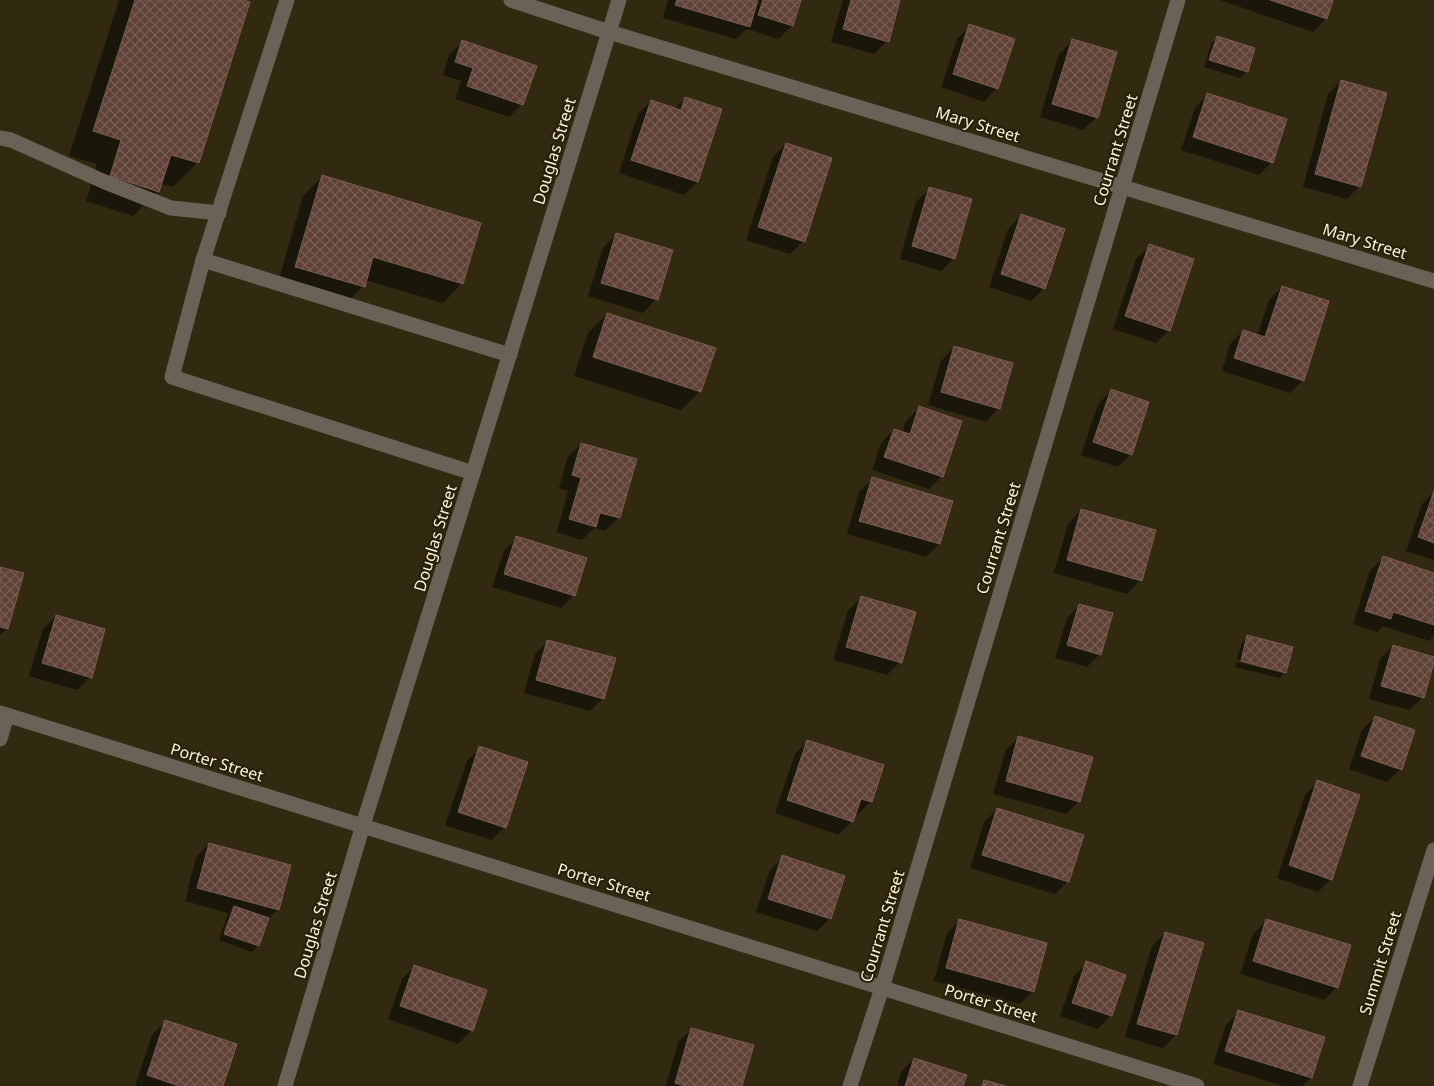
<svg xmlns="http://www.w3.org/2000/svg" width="1434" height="1086" font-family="'Noto Sans',sans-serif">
  <defs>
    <pattern id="building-cross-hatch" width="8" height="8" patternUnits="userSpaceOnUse" patternTransform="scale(1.25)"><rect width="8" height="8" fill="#5f4136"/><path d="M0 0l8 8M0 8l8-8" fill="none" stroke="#775d53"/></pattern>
  </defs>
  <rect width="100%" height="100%" fill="#312a11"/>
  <!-- shadow -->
  <g fill="#0007">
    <path d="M119 0H239L248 3 197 163 173 187 161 184 158 191 133 216 86 201 97 164 69 156Z"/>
    <path d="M668 0H800L792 26 778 39 747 29 736 39 663 18Z"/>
    <path d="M843 0H899L887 41 874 54 831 42Z"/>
    <path d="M1220 0H1332L1326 19 1313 32Z"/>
    <path d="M970 26 997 88 984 102 941 87 957 39Z"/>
    <path d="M1217 37 1247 71 1240 78 1204 67 1211 44Z"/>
    <path d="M1072 41 1097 117 1083 130 1040 117 1059 54Z"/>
    <path d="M463 42 522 104 509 117 455 99 461 81 443 75 449 55Z"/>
    <path d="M1341 81 1360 186 1347 199 1303 187 1328 94Z"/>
    <path d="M1208 94 1272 162 1259 175 1181 150 1195 108Z"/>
    <path d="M685 98 721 110 697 182 684 195 619 173 638 114 651 101 675 109Z"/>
    <path d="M786 144 804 241 790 254 746 240 773 157Z"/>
    <path d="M323 176 462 283 443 303 365 280 363 286 344 306 277 286 303 196Z"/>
    <path d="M929 189 954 258 941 271 900 259 916 202Z"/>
    <path d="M1021 216 1044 288 1031 301 989 287 1008 229Z"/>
    <path d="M616 235 656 299 643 313 588 296 603 248Z"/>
    <path d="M1150 246 1169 330 1156 343 1113 329 1136 259Z"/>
    <path d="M1282 287 1303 380 1290 393 1222 371 1230 344 1243 331 1257 336 1269 300Z"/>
    <path d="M607 314 700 391 681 410 574 376 588 333Z"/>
    <path d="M954 348 999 408 986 422 928 405 941 361Z"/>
    <path d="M1111 391 1131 454 1118 467 1081 455 1098 404Z"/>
    <path d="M919 408 942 476 929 489 872 470 881 443 894 430 902 433 906 421Z"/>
    <path d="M581 444 618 518 605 531 594 528 582 540 557 532 568 491 559 488 568 457Z"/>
    <path d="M872 479 951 502 939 544 926 557 847 534 859 492Z"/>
    <path d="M1434 492V560L1406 551 1422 504Z"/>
    <path d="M1081 510 1140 580 1127 594 1054 573 1068 524Z"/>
    <path d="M517 537 574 595 561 608 492 587 504 551Z"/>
    <path d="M1383 558 1434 574V636L1429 641 1383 626 1377 632 1353 624 1370 571Z"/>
    <path d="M0 568 7 628 0 635Z"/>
    <path d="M861 598 900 662 887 675 833 660 848 611Z"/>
    <path d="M1080 605 1100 654 1087 667 1055 658 1067 618Z"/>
    <path d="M56 616 90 677 77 690 29 676 43 629Z"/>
    <path d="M1248 636 1285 672 1279 678 1235 667 1237 662 1282 673V671L1237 659 1242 643Z"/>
    <path d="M548 641 603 698 590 711 524 693 535 654Z"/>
    <path d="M1393 646 1423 697 1409 710 1369 699 1380 659Z"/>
    <path d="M1375 717 1401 769 1387 782 1349 769 1362 730Z"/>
    <path d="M1019 737 1079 801 1066 814 993 794 1006 750Z"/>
    <path d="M808 741 882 766 870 802 857 815 854 814 852 822 838 835 775 813 795 754Z"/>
    <path d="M480 748 505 827 491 840 445 825 467 761Z"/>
    <path d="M1318 782 1331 879 1318 892 1277 878 1305 795Z"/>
    <path d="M997 809 1068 881 1055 894 970 868 984 822Z"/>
    <path d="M209 844 278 909 267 920 258 945 252 952 219 940 228 913 185 901 196 857Z"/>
    <path d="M783 857 830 918 817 931 756 912 770 870Z"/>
    <path d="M960 920 1033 991 1020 1004 934 981 947 933Z"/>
    <path d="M1266 921 1337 987 1324 1000 1240 974 1253 934Z"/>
    <path d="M1165 933 1203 944 1176 1035 1163 1048 1125 1037 1152 946Z"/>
    <path d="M1087 963 1111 1015 1098 1029 1060 1016 1074 976Z"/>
    <path d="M415 966 485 991 471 1031 458 1044 388 1019 402 979Z"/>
    <path d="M1239 1012 1323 1038 1311 1078 1302 1086H1283L1213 1064 1226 1025Z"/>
    <path d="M165 1022 222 1086H135L152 1035Z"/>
    <path d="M692 1029 740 1086H666L678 1042Z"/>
    <path d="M914 1059 962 1086H897L901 1072Z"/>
  </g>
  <!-- building -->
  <g fill="url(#building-cross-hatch)" stroke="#785b51">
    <path d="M135 0H243L250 2 199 163 171 155 159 192 110 176 121 140 93 131Z"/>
    <path d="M677 0H758L750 27 675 5Z"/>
    <path d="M763 0H801L793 26 758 15Z"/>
    <path d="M851 0H900L889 42 843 29Z"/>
    <path d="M1270 0H1333L1327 19Z"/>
    <path d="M969 24 1015 39 998 89 953 74Z"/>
    <path d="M1217 36 1255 48 1248 72 1209 60Z"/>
    <path d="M1072 39 1117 52 1098 118 1052 104Z"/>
    <path d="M462 40 537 66 523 105 467 86 473 68 455 62Z"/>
    <path d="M1341 80 1387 93 1361 187 1315 174Z"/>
    <path d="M1207 93 1287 119 1273 163 1193 137Z"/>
    <path d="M685 97 722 109 698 182 631 160 651 100 681 110Z"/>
    <path d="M786 143 832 158 805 242 758 227Z"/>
    <path d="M322 175 481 223 463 284 373 257 365 287 295 267Z"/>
    <path d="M929 187 972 199 955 259 912 246Z"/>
    <path d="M1021 214 1065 229 1045 289 1001 274Z"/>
    <path d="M616 233 673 250 658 300 601 283Z"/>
    <path d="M1149 244 1194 259 1170 331 1125 316Z"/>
    <path d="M1282 286 1329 301 1304 381 1234 358 1243 330 1265 337Z"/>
    <path d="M607 313 716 348 701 392 593 357Z"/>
    <path d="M954 346 1013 363 1000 409 941 392Z"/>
    <path d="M1111 389 1149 402 1132 455 1093 442Z"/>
    <path d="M919 406 962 421 943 477 884 457 894 429 910 434Z"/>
    <path d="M581 443 637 459 620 518 600 513 596 527 569 519 581 478 572 475Z"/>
    <path d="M872 477 953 501 940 544 859 521Z"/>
    <path d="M1434 491V543L1418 537Z"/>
    <path d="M1081 509 1156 530 1142 581 1067 560Z"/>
    <path d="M516 536 587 558 575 596 504 574Z"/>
    <path d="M1383 556 1434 573V625L1393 612 1391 619 1365 611Z"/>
    <path d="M0 567 24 573 8 629 0 627Z"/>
    <path d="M861 596 916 612 902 663 846 647Z"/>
    <path d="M1079 604 1113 613 1101 655 1067 645Z"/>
    <path d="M56 615 105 629 92 678 42 663Z"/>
    <path d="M1247 635 1293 647 1286 673 1241 661Z"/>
    <path d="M547 640 616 658 604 699 536 680Z"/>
    <path d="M1393 645 1434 657V662L1424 698 1381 686Z"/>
    <path d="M1375 716 1415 730 1402 770 1361 756Z"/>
    <path d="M1018 736 1093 757 1080 802 1006 781Z"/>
    <path d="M807 740 884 765 872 802 861 799 853 822 787 800Z"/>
    <path d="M479 746 528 762 506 828 458 812Z"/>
    <path d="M1317 780 1360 795 1332 880 1289 865Z"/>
    <path d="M997 808 1084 835 1069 882 982 855Z"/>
    <path d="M209 843 291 865 279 910 197 888Z"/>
    <path d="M782 855 845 876 831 919 768 899Z"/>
    <path d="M234 906 269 918 259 946 224 934Z"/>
    <path d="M959 919 1047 943 1034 992 946 968Z"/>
    <path d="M1266 919 1351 945 1338 988 1253 961Z"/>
    <path d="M1165 932 1204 943 1177 1035 1137 1024Z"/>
    <path d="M1086 961 1126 975 1112 1016 1072 1003Z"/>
    <path d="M414 965 487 990 473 1031 400 1006Z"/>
    <path d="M1238 1010 1325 1037 1312 1078 1225 1051Z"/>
    <path d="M165 1020 237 1044 223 1086H179L147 1075Z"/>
    <path d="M691 1028 754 1045 742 1086H685L675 1083Z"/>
    <path d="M914 1058 967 1075 963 1086H905Z"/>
    <path d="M984 1080 1006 1086H982Z"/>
  </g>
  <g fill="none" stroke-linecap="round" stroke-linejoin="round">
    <!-- minor -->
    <g stroke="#6b6156" stroke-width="15">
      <path d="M287 0 203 260 172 377 473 473"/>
      <path d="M511 0 609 32 1434 281"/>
      <path d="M0 138 11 140 105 182 171 208 219 213"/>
      <path d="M203 260 510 355"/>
      <path d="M0 713 1197 1086"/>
      <path d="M0 739 7 715"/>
      <path d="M285 1086 363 825 473 473 619 0"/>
      <path d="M850 1086 882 988 1178 0"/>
      <path d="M1360 1086 1434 850"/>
    </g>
  </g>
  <g text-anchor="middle" stroke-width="4" stroke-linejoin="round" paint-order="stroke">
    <!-- street labels -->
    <g font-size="16" fill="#f8f3e4" stroke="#272007">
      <text transform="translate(978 124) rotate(17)" y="6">Mary Street</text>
      <text transform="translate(1115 150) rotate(-73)" y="6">Courrant Street</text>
      <text transform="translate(554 151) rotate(-73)" y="6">Douglas Street</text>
      <text transform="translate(1365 241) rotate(17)" y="6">Mary Street</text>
      <text transform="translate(435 538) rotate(-73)" y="6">Douglas Street</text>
      <text transform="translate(998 538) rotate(-73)" y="6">Courrant Street</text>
      <text transform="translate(217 762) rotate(17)" y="6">Porter Street</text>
      <text transform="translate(604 882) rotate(17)" y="6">Porter Street</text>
      <text transform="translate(315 925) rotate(-73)" y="6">Douglas Street</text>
      <text transform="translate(882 926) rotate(-73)" y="6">Courrant Street</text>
      <text transform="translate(1380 963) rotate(-73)" y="6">Summit Street</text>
      <text transform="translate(991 1003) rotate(17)" y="6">Porter Street</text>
    </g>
  </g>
</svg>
